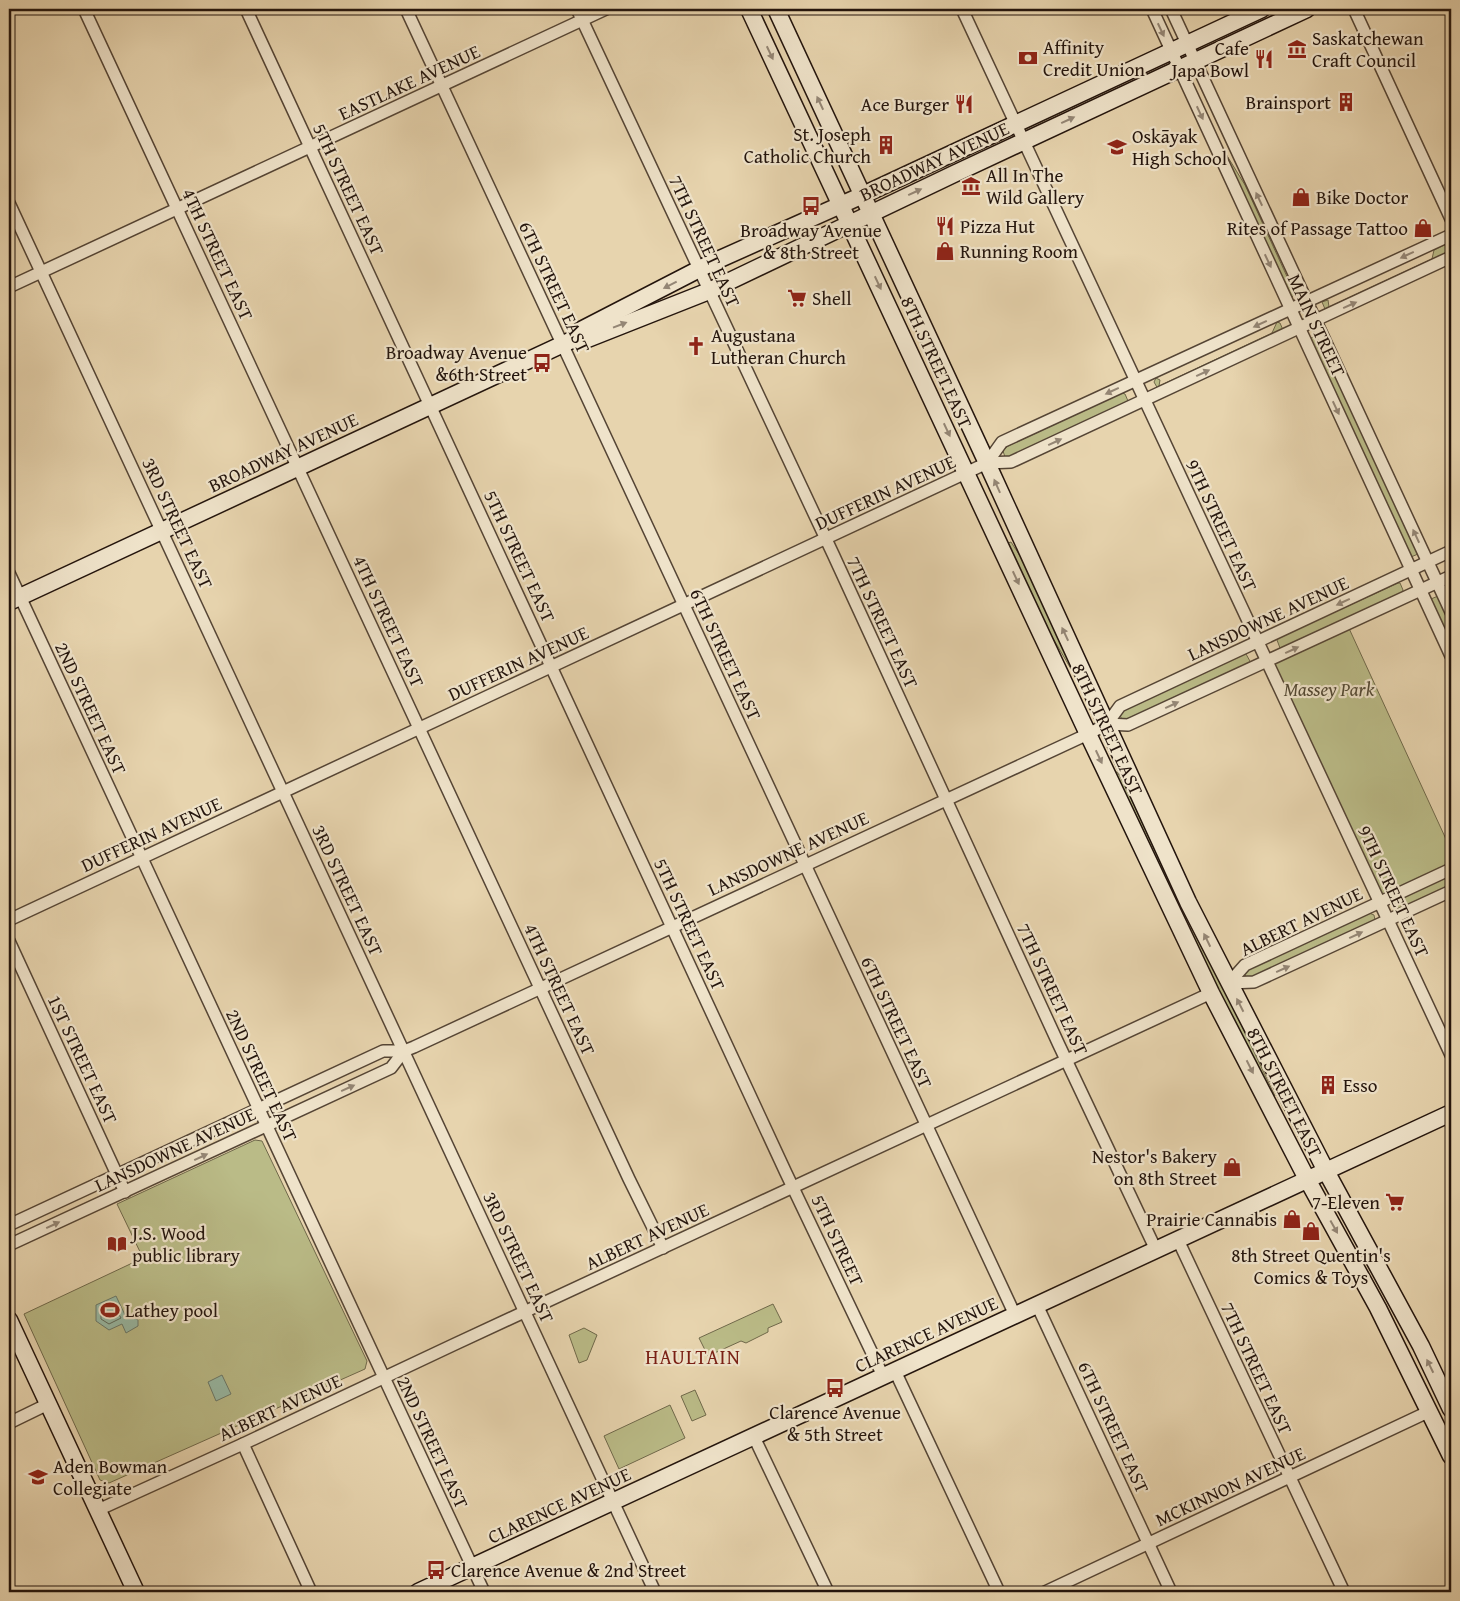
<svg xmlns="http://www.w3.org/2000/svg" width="1460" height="1601" font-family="'Gentium Book Plus',serif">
  <rect width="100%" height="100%" fill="#e7d4ae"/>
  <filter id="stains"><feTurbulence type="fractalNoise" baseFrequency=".004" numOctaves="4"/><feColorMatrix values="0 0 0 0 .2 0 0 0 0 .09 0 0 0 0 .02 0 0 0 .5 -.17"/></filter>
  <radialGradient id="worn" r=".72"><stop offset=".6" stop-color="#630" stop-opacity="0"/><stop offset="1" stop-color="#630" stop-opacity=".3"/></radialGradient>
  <!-- green -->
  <g fill="#babb87" stroke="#6f684a">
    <path d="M1221 146 1245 185 1295 294 1292 297Z"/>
    <path d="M1446 244 1449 245 1451 252 1325 309 1322 302 1328 300 1329 307 1432 259 1434 250Z"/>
    <path d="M1277 322 1280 323 1283 330 1158 389 1154 382 1156 378 1160 380 1159 386 1272 333Z"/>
    <path d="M1315 336H1317L1418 554 1411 557 1309 339Z"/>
    <path d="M1122 393 1125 394 1128 401 1013 457H1005L1003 451 1008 446Z"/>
    <path d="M1011 542 1024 562 1076 673 1074 674 1051 635 1008 543Z"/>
    <path d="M1398 583H1400L1403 590 1402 593 1283 649 1280 648 1277 640 1278 638Z"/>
    <path d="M1438 596 1451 623V647L1431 599Z"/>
    <path d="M1347 624 1451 850V869L1380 902 1267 661Z"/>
    <path d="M1244 653 1246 654 1251 663 1123 722 1119 713 1120 711Z"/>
    <path d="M1115 772H1117L1130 791 1275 1096 1272 1097 1249 1055Z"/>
    <path d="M1451 875V885L1400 909 1395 907V902L1398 900Z"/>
    <path d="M1369 913 1374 915 1375 920 1373 922 1249 979 1244 974 1246 970Z"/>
    <path d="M255 1140 262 1141 367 1361 365 1369 109 1483 100 1480 24 1314 143 1258 117 1204Z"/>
    <path d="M773 1304 782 1322 768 1328V1332L746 1343 741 1341 708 1356 699 1338Z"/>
    <path d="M584 1328 597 1335 587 1360 579 1363 569 1335Z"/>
    <path d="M695 1390 706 1415 692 1421 681 1396Z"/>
    <path d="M670 1405 685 1438 619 1469 604 1436Z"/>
  </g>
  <!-- water -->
  <g fill="#98b9a4" stroke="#6a7768">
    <path d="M116 1296 126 1317 131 1315 138 1320V1326L126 1333 122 1324 109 1330 96 1321V1305Z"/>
    <path d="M222 1375 231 1394 216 1401 208 1382Z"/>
  </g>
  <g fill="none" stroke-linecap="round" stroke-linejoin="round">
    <!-- shore -->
    <path stroke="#5e6758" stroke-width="1" d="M113 1304 121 1318 109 1324 101 1319V1310Z"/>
    <!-- street casing -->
    <g stroke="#554535" stroke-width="14">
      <g id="street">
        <path d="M84 9 629 1179 663 1248"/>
        <path d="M246 9 786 1173 883 1376"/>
        <path d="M406 9 1015 1315"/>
        <path d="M577 9 833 554 1059 1045 1156 1250"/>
        <path d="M962 9 1451 1055"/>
        <path d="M1152 9 1451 656"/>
        <path d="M1171 9 1451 612"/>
        <path d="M1354 9 1451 219"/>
        <path d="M9 203 655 1592"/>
        <path d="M9 287 606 9"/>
        <path d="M987 463 1002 442 1451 235"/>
        <path d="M9 573 484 1592"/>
        <path d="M1107 724 1128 725 1451 576"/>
        <path d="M9 920 987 463 1011 462 1451 257"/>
        <path d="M9 941 125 1192"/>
        <path d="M1229 983 1245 965 1451 869"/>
        <path d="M1229 983 1254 982 1451 891"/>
        <path d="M9 1225 383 1051H404L414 1047 1088 734 1107 724 1120 706 1451 551"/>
        <path d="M1178 1240 1344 1592"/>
        <path d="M9 1245 391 1068 404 1051"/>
        <path d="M1037 1305 1171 1592"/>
        <path d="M895 1371 999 1592"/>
        <path d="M9 1423 48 1404"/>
        <path d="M754 1437 828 1592"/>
        <path d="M243 1444 311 1592"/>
        <path d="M98 1510 243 1444 453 1345 1211 993"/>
        <path d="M1045 1592 1430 1411"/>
      </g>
    </g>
    <!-- secondary casing -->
    <g stroke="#24150d" stroke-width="19">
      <g id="secondary">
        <path d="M749 9 1088 734 1211 993 1307 1179 1378 1308 1451 1456"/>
        <path d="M776 9 987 463 1188 902 1326 1171 1421 1346 1451 1409"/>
        <path d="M577 335 581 330 711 263 863 195 1262 9"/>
        <path d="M9 602 574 339 585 340 709 291 956 173 1307 9"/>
        <path d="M9 1320 136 1592"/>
        <path d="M418 1592 1451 1113"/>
      </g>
    </g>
    <!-- street -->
    <use href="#street" stroke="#efe3ca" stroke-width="11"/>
    <!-- secondary -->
    <use href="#secondary" stroke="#efe3ca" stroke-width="16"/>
  </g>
  <!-- one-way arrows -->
  <defs><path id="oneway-solid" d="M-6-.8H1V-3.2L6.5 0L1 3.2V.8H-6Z" transform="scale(1.25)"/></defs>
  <g fill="#948675">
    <use href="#oneway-solid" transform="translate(1161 30) rotate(65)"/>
    <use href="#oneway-solid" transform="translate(770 53) rotate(65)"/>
    <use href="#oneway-solid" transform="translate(820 103) rotate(-115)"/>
    <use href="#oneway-solid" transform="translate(1200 113) rotate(65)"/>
    <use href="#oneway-solid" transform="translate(1068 120) rotate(-25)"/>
    <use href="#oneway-solid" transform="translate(915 192) rotate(-25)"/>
    <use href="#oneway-solid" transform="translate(1259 199) rotate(-115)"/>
    <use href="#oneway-solid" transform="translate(1407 255) rotate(155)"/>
    <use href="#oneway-solid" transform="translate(1268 261) rotate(65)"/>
    <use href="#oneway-solid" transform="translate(878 283) rotate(65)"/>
    <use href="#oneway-solid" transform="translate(670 285) rotate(153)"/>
    <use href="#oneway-solid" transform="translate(1350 305) rotate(-24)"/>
    <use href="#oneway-solid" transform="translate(1260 324) rotate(155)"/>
    <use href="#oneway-solid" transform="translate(620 325) rotate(-21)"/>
    <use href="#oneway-solid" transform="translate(1203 373) rotate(-25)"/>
    <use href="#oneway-solid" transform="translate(1112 391) rotate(155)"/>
    <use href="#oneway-solid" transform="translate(1336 408) rotate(65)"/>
    <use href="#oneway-solid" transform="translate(947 430) rotate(65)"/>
    <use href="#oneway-solid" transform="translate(1055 442) rotate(-25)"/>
    <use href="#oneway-solid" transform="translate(997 486) rotate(-114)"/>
    <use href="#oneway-solid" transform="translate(1416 536) rotate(-115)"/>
    <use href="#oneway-solid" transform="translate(1016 578) rotate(65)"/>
    <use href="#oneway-solid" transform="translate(1343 602) rotate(155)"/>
    <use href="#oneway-solid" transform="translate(1065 634) rotate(-115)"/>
    <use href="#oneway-solid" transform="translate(1292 650) rotate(-25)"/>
    <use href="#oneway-solid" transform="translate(1172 705) rotate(-25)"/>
    <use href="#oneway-solid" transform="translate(1099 757) rotate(65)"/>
    <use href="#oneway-solid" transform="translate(1356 935) rotate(-25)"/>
    <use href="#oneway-solid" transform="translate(1207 940) rotate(-116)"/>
    <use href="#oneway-solid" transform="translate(1283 969) rotate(-24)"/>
    <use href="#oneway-solid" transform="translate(1240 1005) rotate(-117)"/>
    <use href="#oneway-solid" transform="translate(1250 1067) rotate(63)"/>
    <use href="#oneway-solid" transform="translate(348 1088) rotate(-24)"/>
    <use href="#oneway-solid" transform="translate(201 1157) rotate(-25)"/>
    <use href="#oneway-solid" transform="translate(53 1225) rotate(-25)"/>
    <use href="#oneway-solid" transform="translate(1334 1227) rotate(61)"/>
    <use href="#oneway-solid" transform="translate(1430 1366) rotate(-116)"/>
  </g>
  <!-- icons -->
  <defs>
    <g id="museum-bare" transform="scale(1.5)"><path d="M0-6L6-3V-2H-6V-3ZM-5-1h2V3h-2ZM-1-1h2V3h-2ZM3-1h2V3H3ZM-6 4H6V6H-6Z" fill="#8f2418" stroke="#efe3ca" stroke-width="2.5" paint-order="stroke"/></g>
    <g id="bank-bare" transform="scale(1.5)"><path d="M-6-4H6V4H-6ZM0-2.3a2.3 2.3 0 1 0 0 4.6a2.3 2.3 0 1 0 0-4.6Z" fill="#8f2418" stroke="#efe3ca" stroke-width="2.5" paint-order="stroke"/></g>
    <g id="restaurant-bare" transform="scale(1.5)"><path d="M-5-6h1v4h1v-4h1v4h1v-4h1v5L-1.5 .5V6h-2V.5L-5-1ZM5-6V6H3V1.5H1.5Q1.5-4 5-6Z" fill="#8f2418" stroke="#efe3ca" stroke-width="2.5" paint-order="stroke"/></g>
    <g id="building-bare" transform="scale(1.5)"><path d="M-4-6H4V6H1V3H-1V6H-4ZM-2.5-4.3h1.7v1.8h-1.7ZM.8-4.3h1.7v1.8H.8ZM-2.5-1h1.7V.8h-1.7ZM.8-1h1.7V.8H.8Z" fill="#8f2418" stroke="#efe3ca" stroke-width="2.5" paint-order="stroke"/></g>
    <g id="school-bare" transform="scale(1.5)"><path d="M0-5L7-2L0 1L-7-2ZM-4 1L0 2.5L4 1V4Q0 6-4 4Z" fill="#8f2418" stroke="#efe3ca" stroke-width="2.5" paint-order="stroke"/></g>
    <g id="shop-bare" transform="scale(1.5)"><path d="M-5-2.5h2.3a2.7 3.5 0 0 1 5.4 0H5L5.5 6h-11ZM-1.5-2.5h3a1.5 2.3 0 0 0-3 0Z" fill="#8f2418" stroke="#efe3ca" stroke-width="2.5" paint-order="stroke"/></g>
    <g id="bus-bare" transform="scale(1.5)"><path d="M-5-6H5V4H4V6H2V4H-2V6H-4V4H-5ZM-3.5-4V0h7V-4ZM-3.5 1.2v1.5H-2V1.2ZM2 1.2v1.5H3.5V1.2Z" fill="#8f2418" stroke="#efe3ca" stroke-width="2.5" paint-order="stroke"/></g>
    <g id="supermarket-bare" transform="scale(1.5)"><path d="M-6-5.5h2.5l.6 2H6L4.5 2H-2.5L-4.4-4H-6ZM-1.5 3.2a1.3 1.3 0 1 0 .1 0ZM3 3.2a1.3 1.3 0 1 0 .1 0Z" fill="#8f2418" stroke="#efe3ca" stroke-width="2.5" paint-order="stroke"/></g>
    <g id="church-bare" transform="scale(1.5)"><path d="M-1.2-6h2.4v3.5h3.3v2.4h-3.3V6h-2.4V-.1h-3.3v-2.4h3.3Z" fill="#8f2418" stroke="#efe3ca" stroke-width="2.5" paint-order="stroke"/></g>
    <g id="library-bare" transform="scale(1.5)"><path d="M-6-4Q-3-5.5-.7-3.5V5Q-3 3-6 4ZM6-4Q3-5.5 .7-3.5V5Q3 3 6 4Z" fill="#8f2418" stroke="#efe3ca" stroke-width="2.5" paint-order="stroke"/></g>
    <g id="stadium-bare" transform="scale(1.5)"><path d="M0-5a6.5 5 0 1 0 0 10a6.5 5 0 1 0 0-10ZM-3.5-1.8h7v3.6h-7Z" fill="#8f2418" stroke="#efe3ca" stroke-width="2.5" paint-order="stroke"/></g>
  </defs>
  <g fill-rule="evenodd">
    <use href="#museum-bare" x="1297" y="49"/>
    <use href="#bank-bare" x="1028" y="58"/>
    <use href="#restaurant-bare" x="1264" y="59"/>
    <use href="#building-bare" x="1346" y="102"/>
    <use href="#restaurant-bare" x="964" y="104"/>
    <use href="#building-bare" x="886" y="145"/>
    <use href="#school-bare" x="1117" y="147"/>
    <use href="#museum-bare" x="971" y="186"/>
    <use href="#shop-bare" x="1301" y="197"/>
    <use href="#bus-bare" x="811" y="206"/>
    <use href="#restaurant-bare" x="945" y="226"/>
    <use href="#shop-bare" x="1423" y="228"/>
    <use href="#shop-bare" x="945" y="251"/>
    <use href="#supermarket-bare" x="797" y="298"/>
    <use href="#church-bare" x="696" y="346"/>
    <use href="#bus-bare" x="542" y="363"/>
    <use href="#building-bare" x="1328" y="1085"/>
    <use href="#shop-bare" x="1232" y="1167"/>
    <use href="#supermarket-bare" x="1395" y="1202"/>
    <use href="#shop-bare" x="1292" y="1219"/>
    <use href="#shop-bare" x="1311" y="1231"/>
    <use href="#library-bare" x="117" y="1244"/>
    <use href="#stadium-bare" x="110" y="1310"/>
    <use href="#bus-bare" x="835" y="1388"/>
    <use href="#school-bare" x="38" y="1477"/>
    <use href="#bus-bare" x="436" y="1570"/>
  </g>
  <g text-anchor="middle" stroke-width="4.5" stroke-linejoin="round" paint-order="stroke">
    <!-- poi labels -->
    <g font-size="19" fill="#24150d" stroke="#efe3ca" text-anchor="start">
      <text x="1312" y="45">Saskatchewan<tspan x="1312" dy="22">Craft Council</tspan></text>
      <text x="1043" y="54">Affinity<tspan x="1043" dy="22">Credit Union</tspan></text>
      <text x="1249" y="55" text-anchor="end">Cafe<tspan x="1249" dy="22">Japa Bowl</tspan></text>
      <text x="1331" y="109" text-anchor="end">Brainsport</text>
      <text x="949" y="111" text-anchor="end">Ace Burger</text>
      <text x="871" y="141" text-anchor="end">St. Joseph<tspan x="871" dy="22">Catholic Church</tspan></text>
      <text x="1132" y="143">Oskāyak<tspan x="1132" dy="22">High School</tspan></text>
      <text x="986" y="182">All In The<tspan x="986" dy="22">Wild Gallery</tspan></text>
      <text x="1316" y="204">Bike Doctor</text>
      <text x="960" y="233">Pizza Hut</text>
      <text x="1408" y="235" text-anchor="end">Rites of Passage Tattoo</text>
      <text x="811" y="237" text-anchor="middle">Broadway Avenue<tspan x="811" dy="22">&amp; 8th Street</tspan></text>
      <text x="960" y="258">Running Room</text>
      <text x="812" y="305">Shell</text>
      <text x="711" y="342">Augustana<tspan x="711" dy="22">Lutheran Church</tspan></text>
      <text x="527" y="359" text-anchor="end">Broadway Avenue<tspan x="527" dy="22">&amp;6th Street</tspan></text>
      <text x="1343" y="1092">Esso</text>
      <text x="1217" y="1163" text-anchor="end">Nestor's Bakery<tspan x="1217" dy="22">on 8th Street</tspan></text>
      <text x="1380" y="1209" text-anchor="end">7-Eleven</text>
      <text x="1277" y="1226" text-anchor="end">Prairie Cannabis</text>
      <text x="132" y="1240">J.S. Wood<tspan x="132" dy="22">public library</tspan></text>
      <text x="1311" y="1262" text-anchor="middle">8th Street Quentin's<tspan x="1311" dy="22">Comics &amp; Toys</tspan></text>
      <text x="125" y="1317">Lathey pool</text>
      <text x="835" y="1419" text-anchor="middle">Clarence Avenue<tspan x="835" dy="22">&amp; 5th Street</tspan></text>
      <text x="53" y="1473">Aden Bowman<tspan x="53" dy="22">Collegiate</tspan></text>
      <text x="451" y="1577">Clarence Avenue &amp; 2nd Street</text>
    </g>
    <!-- street labels -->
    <g font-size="19" fill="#24150d" stroke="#efe3ca">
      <text transform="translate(409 82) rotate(-25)" y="7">EASTLAKE AVENUE</text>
      <text transform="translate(934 161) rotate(-25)" y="7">BROADWAY AVENUE</text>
      <text transform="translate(349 189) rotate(65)" y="7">5TH STREET EAST</text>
      <text transform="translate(705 241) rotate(65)" y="7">7TH STREET EAST</text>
      <text transform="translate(218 254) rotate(65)" y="7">4TH STREET EAST</text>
      <text transform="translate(555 287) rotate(65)" y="7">6TH STREET EAST</text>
      <text transform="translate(1317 325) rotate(65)" y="7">MAIN STREET</text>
      <text transform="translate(937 362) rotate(65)" y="7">8TH STREET EAST</text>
      <text transform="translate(283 452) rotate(-25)" y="7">BROADWAY AVENUE</text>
      <text transform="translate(885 492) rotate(-25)" y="7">DUFFERIN AVENUE</text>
      <text transform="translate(178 523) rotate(65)" y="7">3RD STREET EAST</text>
      <text transform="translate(1222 525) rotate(65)" y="7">9TH STREET EAST</text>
      <text transform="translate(520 556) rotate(65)" y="7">5TH STREET EAST</text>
      <text transform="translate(1268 618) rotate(-25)" y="7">LANSDOWNE AVENUE</text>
      <text transform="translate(389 621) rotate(65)" y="7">4TH STREET EAST</text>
      <text transform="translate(883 622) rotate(65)" y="7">7TH STREET EAST</text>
      <text transform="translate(726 654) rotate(65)" y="7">6TH STREET EAST</text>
      <text transform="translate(518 663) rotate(-25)" y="7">DUFFERIN AVENUE</text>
      <text transform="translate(91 708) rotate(65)" y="7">2ND STREET EAST</text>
      <text transform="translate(1108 729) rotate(65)" y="7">8TH STREET EAST</text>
      <text transform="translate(151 834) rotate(-25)" y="7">DUFFERIN AVENUE</text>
      <text transform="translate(788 853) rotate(-25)" y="7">LANSDOWNE AVENUE</text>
      <text transform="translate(348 890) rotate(65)" y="7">3RD STREET EAST</text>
      <text transform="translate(1394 891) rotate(65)" y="7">9TH STREET EAST</text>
      <text transform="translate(1301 921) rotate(-26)" y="7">ALBERT AVENUE</text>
      <text transform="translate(690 924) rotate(65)" y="7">5TH STREET EAST</text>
      <text transform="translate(560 989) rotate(65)" y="7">4TH STREET EAST</text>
      <text transform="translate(1053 989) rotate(65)" y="7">7TH STREET EAST</text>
      <text transform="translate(897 1022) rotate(65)" y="7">6TH STREET EAST</text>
      <text transform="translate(83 1059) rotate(65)" y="7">1ST STREET EAST</text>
      <text transform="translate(262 1075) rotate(65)" y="7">2ND STREET EAST</text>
      <text transform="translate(1285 1092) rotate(63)" y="7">8TH STREET EAST</text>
      <text transform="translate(175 1149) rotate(-25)" y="7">LANSDOWNE AVENUE</text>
      <text transform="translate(647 1236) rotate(-25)" y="7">ALBERT AVENUE</text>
      <text transform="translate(838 1240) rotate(65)" y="7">5TH STREET</text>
      <text transform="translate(519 1257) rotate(65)" y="7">3RD STREET EAST</text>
      <text transform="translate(926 1334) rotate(-25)" y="7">CLARENCE AVENUE</text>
      <text transform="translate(1257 1368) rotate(65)" y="7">7TH STREET EAST</text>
      <text transform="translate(280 1407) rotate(-25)" y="7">ALBERT AVENUE</text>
      <text transform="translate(1114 1427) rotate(65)" y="7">6TH STREET EAST</text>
      <text transform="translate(433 1442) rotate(65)" y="7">2ND STREET EAST</text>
      <text transform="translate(1230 1486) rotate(-25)" y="7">MCKINNON AVENUE</text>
      <text transform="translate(559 1505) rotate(-25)" y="7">CLARENCE AVENUE</text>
    </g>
    <!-- park labels -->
    <g font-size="19" font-style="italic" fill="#514732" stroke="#efe3ca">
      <text x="1329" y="696">Massey Park</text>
    </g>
    <!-- neighbourhood labels -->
    <g font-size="20" letter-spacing="1" fill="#7a1f14" stroke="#efe3ca">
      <text x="693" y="1364">HAULTAIN</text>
    </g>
  </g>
  <!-- margin -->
  <rect width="1460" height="1601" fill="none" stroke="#e7d4ae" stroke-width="30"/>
  <rect x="10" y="10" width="1440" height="1581" fill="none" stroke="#24150d" stroke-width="2.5"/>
  <rect x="15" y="15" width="1430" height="1571" fill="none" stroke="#24150d"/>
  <rect width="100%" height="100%" filter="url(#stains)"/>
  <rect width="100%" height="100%" fill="url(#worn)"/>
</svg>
